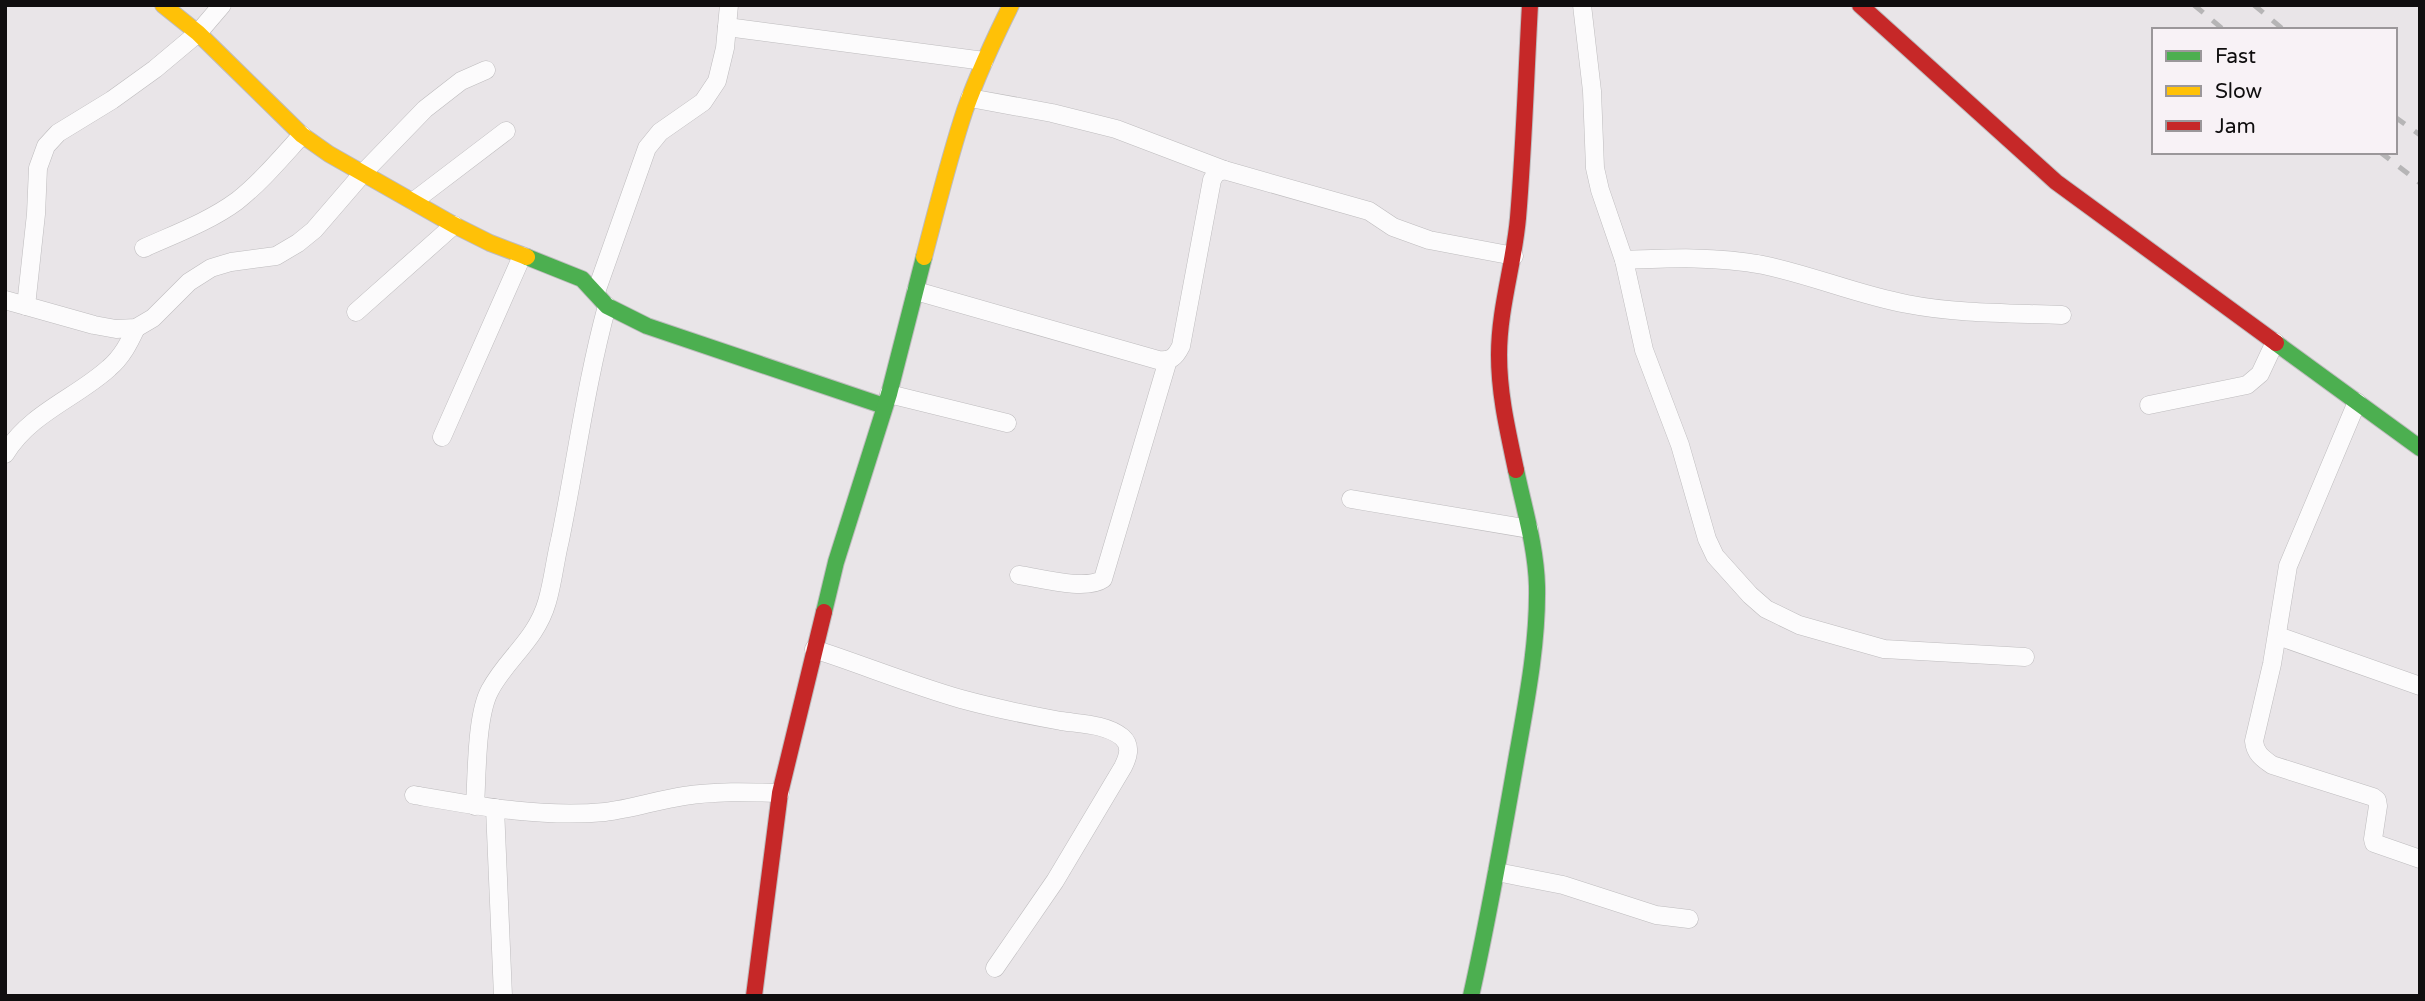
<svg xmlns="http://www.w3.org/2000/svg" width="2425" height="1001" font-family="'Varela Round',sans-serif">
  <rect width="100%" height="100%" fill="#e9e5e8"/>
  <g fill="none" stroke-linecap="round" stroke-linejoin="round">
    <!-- street casing -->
    <g stroke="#bebcbe" stroke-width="19">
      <g id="street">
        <path d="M1582 5 1592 91 1595 168 1600 190 1624 260 1644 350 1680 445 1707 539 1715 556 1750 595 1766 609 1799 625 1884 649 2025 657"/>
        <path d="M727 27 984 61"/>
        <path d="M970 98 1052 113 1116 129 1224 170"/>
        <path d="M414 201 506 131"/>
        <path d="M144 248C175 234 210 221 237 201 261 182 281 158 302 135"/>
        <path d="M1624 260C1671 258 1717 256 1763 265 1812 275 1858 295 1907 304 1958 314 2010 313 2062 315"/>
        <path d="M916 291 1158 360C1171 361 1175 358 1181 346L1212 180 1216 173 1224 170 1369 211 1393 227 1429 240 1514 256"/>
        <path d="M596 292 647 148 660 132 703 102 717 81 725 48 729 5"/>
        <path d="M5 300 94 325 116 329 136 328 153 318 189 282 211 268 231 262 276 256 298 243 314 230 364 172 425 109 461 81 486 70"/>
        <path d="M26 306 36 214 38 168 46 146 58 133 112 100 155 69 198 33 222 5"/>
        <path d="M356 312 454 225"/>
        <path d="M889 394 1007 423"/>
        <path d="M2357 402 2288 566 2272 664 2254 741C2255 753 2262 758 2272 765L2373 797 2377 800 2378 806 2373 839 2374 843 2420 859"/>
        <path d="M2149 405 2247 385 2260 374 2275 342"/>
        <path d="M442 437 522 256"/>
        <path d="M5 454C30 413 76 398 109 368 122 357 129 343 136 328"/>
        <path d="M1351 499 1529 529"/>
        <path d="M1019 575C1040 578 1086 591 1103 579L1168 360"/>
        <path d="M2278 636 2420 686"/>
        <path d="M814 649C863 665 912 685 961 699 994 708 1028 715 1061 721 1081 724 1106 724 1122 737 1132 746 1128 757 1123 767L1055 881 995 968"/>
        <path d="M414 795C478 806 541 818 605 812 632 809 657 800 684 796 716 791 747 792 780 793"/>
        <path d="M475 806C477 776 476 715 490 690 507 658 536 640 547 602 553 582 555 560 560 540 576 462 586 383 607 306"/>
        <path d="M495 808 503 996"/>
        <path d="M1497 872 1563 885 1656 915 1689 919"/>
      </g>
    </g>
    <!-- fast casing -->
    <g stroke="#bebcbe" stroke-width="18">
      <g id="fast">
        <path d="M527 257 582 279 607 306 647 326 884 406"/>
        <path d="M2276 343 2420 448"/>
        <path d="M824 612 836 562 889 394 924 257"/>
        <path d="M1471 996C1489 916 1503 836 1517 755 1527 699 1538 642 1537 586 1536 547 1524 508 1516 470"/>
      </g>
    </g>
    <!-- slow casing -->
    <g stroke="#bebcbe" stroke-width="18">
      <g id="slow">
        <path d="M163 5 198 33 302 135 329 154 454 225 490 243 527 257"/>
        <path d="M924 257C937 208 949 158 965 110 978 74 994 39 1011 5"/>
      </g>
    </g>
    <!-- jam casing -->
    <g stroke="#bebcbe" stroke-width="18">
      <g id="jam">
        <path d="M1860 5 2056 182 2276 343"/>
        <path d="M1516 470C1508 432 1499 395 1499 355 1499 308 1514 264 1518 218 1524 147 1526 76 1530 5"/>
        <path d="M754 996 780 793 824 612"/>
      </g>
    </g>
    <!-- street -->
    <use href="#street" stroke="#fcfbfc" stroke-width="18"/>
    <!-- fast -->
    <use href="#fast" stroke="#4caf50" stroke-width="16"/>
    <!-- slow -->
    <use href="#slow" stroke="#ffc107" stroke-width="16"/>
    <!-- jam -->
    <use href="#jam" stroke="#c62828" stroke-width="16"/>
    <!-- rail -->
    <g stroke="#b6b5b6" stroke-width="5" stroke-dasharray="12 12" stroke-linecap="butt">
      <path d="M2194 5 2224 30"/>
      <path d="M2254 5 2284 30"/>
      <path d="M2395 117 2420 135"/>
      <path d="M2380 152 2420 183"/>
    </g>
  </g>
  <!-- border -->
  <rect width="2425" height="1001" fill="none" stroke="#100e0f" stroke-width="14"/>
  <!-- legend -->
  <rect x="2152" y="28" width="245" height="126" fill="#f8f2f6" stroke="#9b979a" stroke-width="2"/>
  <rect x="2166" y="51" width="35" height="10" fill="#4caf50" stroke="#9b979a" stroke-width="2"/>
  <text x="2215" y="63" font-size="21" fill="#100e0f">Fast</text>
  <rect x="2166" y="86" width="35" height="10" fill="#ffc107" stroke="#9b979a" stroke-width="2"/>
  <text x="2215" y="98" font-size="21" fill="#100e0f">Slow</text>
  <rect x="2166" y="121" width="35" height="10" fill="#c62828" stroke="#9b979a" stroke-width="2"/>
  <text x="2215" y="133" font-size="21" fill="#100e0f">Jam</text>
</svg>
